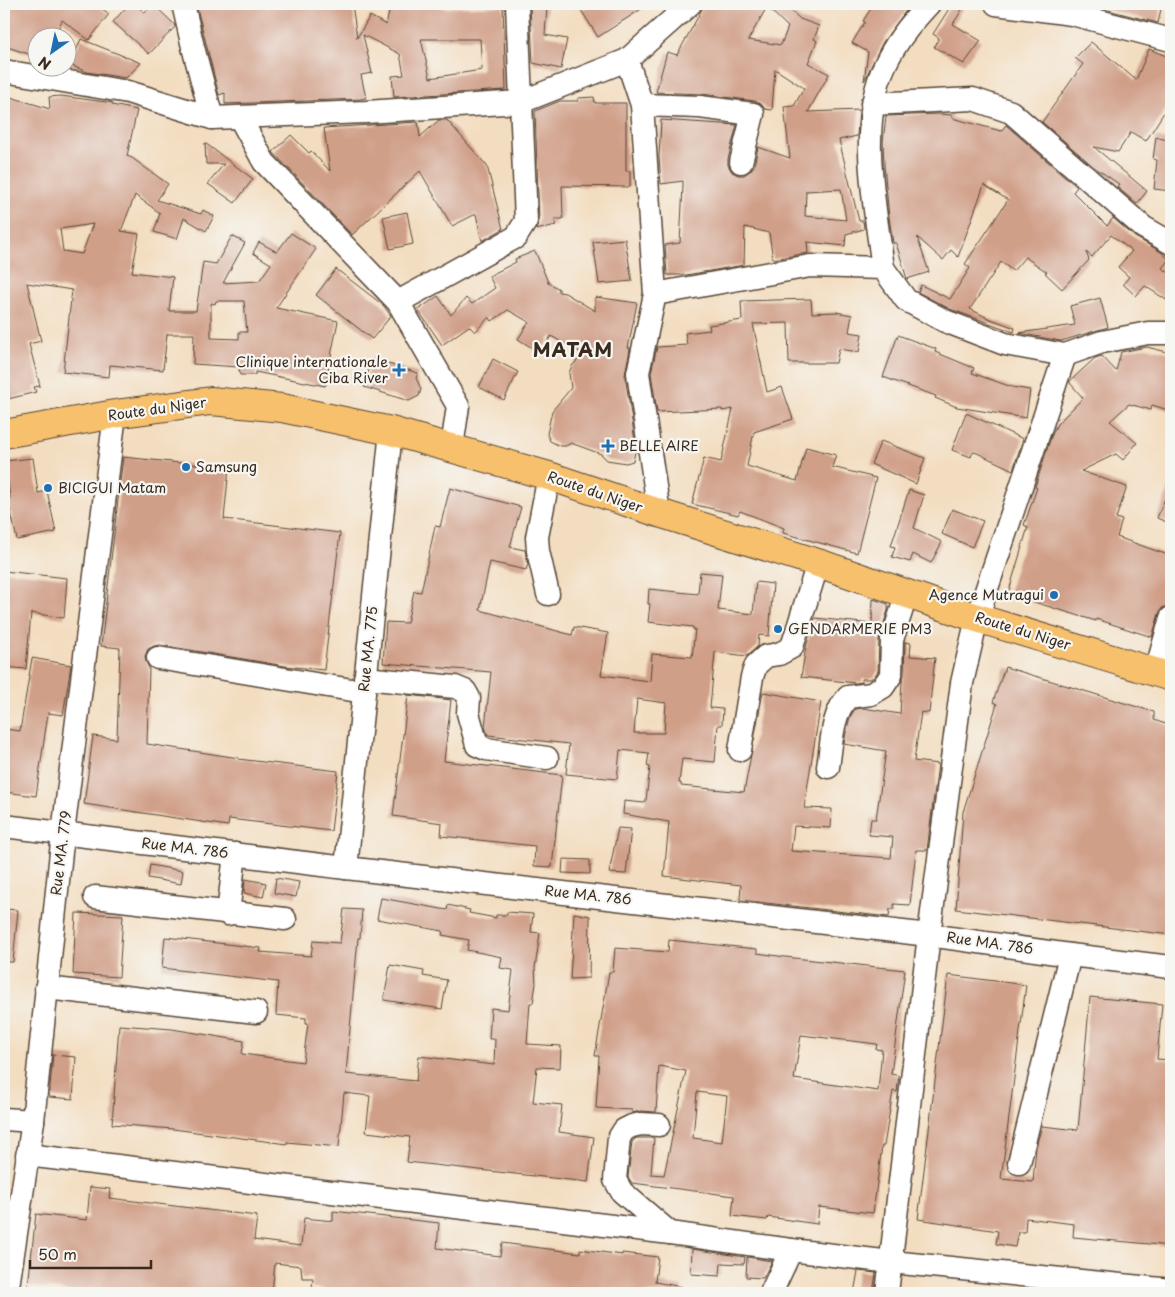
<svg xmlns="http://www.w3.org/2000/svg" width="1175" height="1297" font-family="'Playpen Sans',sans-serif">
  <rect width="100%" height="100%" fill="#f6f6f2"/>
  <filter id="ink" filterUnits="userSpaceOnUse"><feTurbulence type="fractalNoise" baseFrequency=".02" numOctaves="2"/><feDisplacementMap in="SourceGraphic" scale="10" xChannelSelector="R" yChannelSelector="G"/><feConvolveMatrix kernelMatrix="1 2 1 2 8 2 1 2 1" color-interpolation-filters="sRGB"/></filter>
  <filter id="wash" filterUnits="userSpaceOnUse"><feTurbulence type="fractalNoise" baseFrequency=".0096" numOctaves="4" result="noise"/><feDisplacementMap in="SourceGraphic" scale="20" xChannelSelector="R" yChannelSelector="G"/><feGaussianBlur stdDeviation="1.12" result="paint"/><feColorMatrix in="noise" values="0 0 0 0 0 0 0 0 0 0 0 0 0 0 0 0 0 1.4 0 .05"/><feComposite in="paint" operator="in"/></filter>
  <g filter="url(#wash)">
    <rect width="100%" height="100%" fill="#f3ddc0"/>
    <g id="blocks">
      <!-- building -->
      <g fill="#d09f88" fill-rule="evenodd">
        <path d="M4 4H96L109 14 89 40 62 20 55 38H38V57L4 46Z"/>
        <path d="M129 4H135L144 12 155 6 174 24 175 27 149 54 113 22Z"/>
        <path d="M196 4H352L357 38 370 16 386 25 391 4H443L442 8 503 6 506 90 394 97 392 76 404 75 400 54 363 35 372 73 361 75 366 98 360 99 225 104V93L219 95ZM421 39H480L482 70 430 78Z"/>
        <path d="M591 4H649L598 37 581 10Z"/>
        <path d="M705 4H784L800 19 819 26 814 39 817 41 808 63 829 74 808 112 859 110 857 136 839 140 859 221H863L864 229 846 234 845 246 807 242 808 253 773 259 769 233 745 227 744 265 686 275H667L665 245 680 243 683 186V181L661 184 659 157 661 120 737 125 728 159V165L732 172 738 175H744L750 171 754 166 758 147 790 158 784 107 794 106 804 88 775 69 772 110 765 109 761 104 755 101 702 94 656 92 667 52 677 55ZM767 7 788 27 781 45 748 40ZM841 189 846 220 805 216 806 191Z"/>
        <path d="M874 4H911L883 42 864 81 868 52 852 43 865 22 863 21Z"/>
        <path d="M952 4H955L963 8 953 24 981 41 964 64 934 47 939 38 933 34Z"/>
        <path d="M1106 4H1162L1158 23 1104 9Z"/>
        <path d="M530 6 547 7 545 35 567 39 561 69 533 63Z"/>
        <path d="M81 39 141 63 126 78 87 72 70 65Z"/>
        <path d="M1091 42 1136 80 1149 49 1171 58V101L1146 141 1131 132 1118 152 1094 147 1147 191 1137 204 1117 187 1119 184 1094 167 1042 122 1083 64 1075 58Z"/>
        <path d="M4 95 50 109 49 97 61 96 113 103 112 105 137 110 127 156 132 158 168 184 157 200 201 214 203 210 214 216 206 231 184 218 177 239 154 232 160 213 135 195 121 231 139 234 132 272 173 277 169 311H196L203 262 216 264 232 236 245 243 223 283 259 281 271 264 253 253 259 242 277 252 291 233 316 249 276 308 338 321 325 386 255 372V375H240L239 367 193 364 194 334H167L163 370 110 365 109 377 63 372 72 290 27 283 41 341 29 344 40 386 34 387 36 392 4 400ZM93 224 82 254 63 251 60 229ZM216 301H244L247 332H239V339L211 338V303L215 304Z"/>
        <path d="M594 97 595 103H626V171H630V187L562 186 563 219H554L556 225 536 230 539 220 535 111 560 101H578V98Z"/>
        <path d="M938 114 952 115V118L1001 131 1006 125 1077 187 1073 192 1107 226 1113 218 1135 237 1161 252 1169 259 1162 268 1171 274V303L1145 286 1136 296 1123 284 1129 277 1118 267 1132 251 1111 235 1092 257 1086 252 1089 260 1062 289 1045 273 1047 272 1025 257 1013 271 1001 262 970 309 988 318 1015 328 1014 332 950 309 918 292 921 285 950 299 970 268 965 264 1008 200 984 185 958 257 951 250 943 260 917 237 929 272 907 279 896 243H893L889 217 884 165 883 142 886 116Z"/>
        <path d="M439 120H447L487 166 503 229 482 241 476 214 452 226 420 171 352 235 273 152 291 135 309 153 311 151 330 171 324 128 418 122 420 137Z"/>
        <path d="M1156 137 1171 141V191L1154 189 1157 160 1153 159Z"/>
        <path d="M205 143 253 179 235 203 208 184 224 164H206Z"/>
        <path d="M407 212 413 244 390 249 383 217Z"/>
        <path d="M625 239 632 281 599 284 593 242Z"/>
        <path d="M535 251 548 282 559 289V292L565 293 595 311V297L637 303 628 348H630L625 375 636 448 633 461 626 463 607 460 601 454 571 443 566 446H560L550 441 547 434 552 411 571 388 569 373 572 366 583 354 551 336 540 353 518 339 529 322 508 310 492 321 489 317 475 332 469 326 442 345 418 310 438 296 451 315 466 298 472 304 495 288 489 276 516 262 515 259Z"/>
        <path d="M336 269 383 305 391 316 372 339 316 295Z"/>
        <path d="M1100 298 1108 327 1061 341 1019 333 1075 325 1070 306Z"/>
        <path d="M811 299 812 313 836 312 852 315 849 332 862 334 859 352 839 349 836 363H789L788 323 753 324 767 392 782 387 793 419 754 432 747 466 797 481 806 447 836 455 832 467 876 478 857 553 783 533 784 528 740 511 738 515 692 504 704 458 721 462 733 409 722 411V409L657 412 651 373 657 347 687 345 685 333 710 330 709 325 742 320 741 301Z"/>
        <path d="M898 335 936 349 935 352 974 368 972 373 1012 387 1030 390 1026 418 957 407 935 398 936 396 883 377Z"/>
        <path d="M1147 347 1171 353V411L1152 405 1151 410 1129 404 1110 421 1137 443 1123 460 1116 454 1081 471 1127 487 1116 518 1122 520 1117 537 1171 556V604L1162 608 1159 614 1152 637 1096 619V621L1008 594 1028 527 1024 525 1037 488 1035 487 1051 437 1057 424 1083 398 1070 383V381L1095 358 1102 356 1116 371 1121 352Z"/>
        <path d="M372 359 418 373 416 378 421 389 419 396 409 401 364 387Z"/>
        <path d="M493 359 518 372 504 400 479 387Z"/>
        <path d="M966 413 1023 439 1013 470 973 451 971 457 952 450Z"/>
        <path d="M881 441 925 458 916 484 871 464Z"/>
        <path d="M123 457 229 468 224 519 340 533 324 670 285 666 160 645 154 646 148 649 145 656 146 662 149 668 147 744 239 758 238 759 338 771 331 831 229 819 228 826 84 804 93 736 117 739 120 648 101 646Z"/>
        <path d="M33 458 38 493 47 491 56 532 17 540 8 499 10 498 5 461Z"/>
        <path d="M1171 484V524L1157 518Z"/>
        <path d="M450 488 521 507 510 547 525 550 528 564 526 570 490 562 480 610 572 635 574 627 608 633 601 675 650 681 652 654 692 657 695 629H693V627L648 622 650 604H648L649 589 698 594 700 572 722 574 718 610 753 614 756 582 773 584 769 636 759 635 758 646 747 656 715 652 710 708 723 709 722 725H718L715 762 682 759 679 783H681V786L744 792 763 692 821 702 804 808 832 809 831 828 794 826 791 851 891 858 893 837 869 835 871 819H876L886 751 844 744 846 733 850 717 855 709 863 708 900 714 902 682 904 675 905 642 911 643 910 656 935 658 929 713 921 712 914 761 938 764 927 850H916L910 905 894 904V909H890L889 917 740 900 741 885 664 876 669 822 623 814 624 801 644 803 646 800 650 767 647 766 649 753 620 750 617 779 566 774 569 744 488 735 485 727 491 672 383 663 386 622 407 623 414 591 421 592 435 526 440 527ZM637 699 666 703 664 733H634Z"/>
        <path d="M909 490 924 495 914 528 942 542 931 563 913 554 910 562 892 557 895 547 891 546Z"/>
        <path d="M952 509 983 521 972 547 942 534Z"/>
        <path d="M4 571 67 578 64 618 31 613 26 669 4 667Z"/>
        <path d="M873 599 888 604V610L879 639 878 671 874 677 870 679H862V682L856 683 801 677 806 647 815 618 872 624Z"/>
        <path d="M32 658 71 665 63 715 48 713 36 796 4 792V729L20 731Z"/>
        <path d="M1005 667 1154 712V720L1171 726V770H1169L1170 816H1171V935L956 909 963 812 997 704 993 702Z"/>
        <path d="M408 695 451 700 444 761 562 775 552 867 534 866 535 846 441 836 442 823 393 816Z"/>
        <path d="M618 828 631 829 626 874 609 873Z"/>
        <path d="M563 859 590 860V874L562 873Z"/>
        <path d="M150 865 183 871 181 884 148 878Z"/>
        <path d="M276 878 299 882 296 897 274 893Z"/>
        <path d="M245 879 266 883 263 897 244 893Z"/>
        <path d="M381 898 447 910 448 905 470 910 469 913 496 918V915H507V912L533 914 531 932 540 933 535 968 536 984 533 1003H530L527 1044 561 1046 560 1068 537 1067 533 1102 562 1105 559 1132 594 1137 588 1182 407 1162 410 1137 366 1132 370 1096 344 1093 339 1147 287 1142V1144L173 1129 112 1124 119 1025 172 1029 244 1041 242 1054 303 1062 308 1023H306V1018L276 1015 278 982 162 968 165 937 261 948 260 952 311 956 313 941 340 943 344 909 362 910 360 938H358L346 1074 416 1081 419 1056 494 1065 495 1039H489L491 1008 508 1010 513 970 500 968 502 957 467 950 469 940 442 935 443 931 377 919Z"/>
        <path d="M4 909 18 910 13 962H4Z"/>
        <path d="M76 913 123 915 119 977 73 974Z"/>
        <path d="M574 913 590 916 589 978 570 979Z"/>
        <path d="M669 940 757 949V953L785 957 905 970 891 1074 899 1076 897 1092 893 1091 884 1146H882L873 1213 819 1207 817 1224 768 1217 767 1220 732 1216 734 1196 632 1183 628 1177 632 1142 636 1138H654L651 1174 664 1175 686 1071 659 1066 656 1112 641 1111 632 1113V1110L596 1108 599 1056H595L609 972H613L615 948 668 952ZM801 1035 877 1044 876 1049 882 1050 878 1091 794 1079ZM697 1092 727 1096 722 1142 693 1138Z"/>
        <path d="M390 965 424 971 423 976 447 980 442 1009 384 1000Z"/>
        <path d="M948 975 1026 985 1001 1179 1033 1182 1036 1147 1042 1126 1078 1130 1090 997 1162 1004 1157 1059 1171 1060V1246L1073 1237 1074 1224 1026 1218 1025 1232H1018L1015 1247 996 1244 998 1231 918 1219Z"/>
        <path d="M53 1055 76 1057 73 1099 49 1097Z"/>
        <path d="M90 1187 110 1189 109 1198 257 1216 254 1240 301 1246 304 1218 333 1221V1211L439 1223 437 1248 500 1256 502 1243 580 1253V1249L622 1255V1253L658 1257 655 1282 682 1287 681 1293H645L616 1290V1293H323L324 1289 312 1288 313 1278H302L301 1266 275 1263 272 1293H83L28 1286 36 1214 87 1220Z"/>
        <path d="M692 1249 745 1257 744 1264 721 1263 720 1276 691 1274Z"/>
        <path d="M747 1257 772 1261 763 1278 746 1277Z"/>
        <path d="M858 1271 876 1273 873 1293H854Z"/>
      </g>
    </g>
  </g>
  <g filter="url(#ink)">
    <use href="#blocks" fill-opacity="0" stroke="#574536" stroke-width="1"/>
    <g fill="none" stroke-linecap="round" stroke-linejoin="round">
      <!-- minor casing -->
      <g stroke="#574536" stroke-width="25">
        <g id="minor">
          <path d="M183 4 193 47 212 118"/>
          <path d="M996 4 1072 14 1171 40"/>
          <path d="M627 60 642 105 655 294 638 373 659 513"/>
          <path d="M4 71 128 92 212 118 366 112 521 102 627 60 690 4"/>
          <path d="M872 104 973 99 1011 112 1143 227 1171 243"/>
          <path d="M642 105 700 107 753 114 741 162"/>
          <path d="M240 118 264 162 398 302 458 406 452 447"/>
          <path d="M883 268C875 206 857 124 885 65 895 43 912 22 929 4"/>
          <path d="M655 294 810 266 883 268 906 300 945 321 1005 344 1065 355 1102 342 1148 333H1171"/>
          <path d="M398 302 516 237 526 221 517 4"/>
          <path d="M548 594 538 551 537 537 549 476"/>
          <path d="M158 658 364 692"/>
          <path d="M1156 671 1171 618"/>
          <path d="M365 678 455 687 465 691 469 698 468 713 477 745 486 749 547 758"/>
          <path d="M740 750 752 677 756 665 766 656 779 654 792 647 818 563"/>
          <path d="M828 767C832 744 831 715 848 697L871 694 883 687 891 675 892 640 907 593"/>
          <path d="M4 826 346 868 929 935 1070 955 1171 967"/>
          <path d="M346 868 391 431"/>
          <path d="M95 897 285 919"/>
          <path d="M228 914 235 854"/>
          <path d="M46 988 256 1012"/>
          <path d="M4 1119 33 1121"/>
          <path d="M659 1125 641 1124 632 1126 624 1130 619 1138 615 1180 622 1192 670 1233"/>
          <path d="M27 1155 670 1233 791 1250 891 1262 1171 1290"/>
          <path d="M1019 1163 1070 955"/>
          <path d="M7 1293 33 1121 63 833 115 414"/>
          <path d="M771 1293 791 1250"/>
          <path d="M887 1293 929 935 962 683 977 618 1065 355"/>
        </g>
      </g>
      <!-- major casing -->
      <g stroke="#574536" stroke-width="30">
        <path id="major" d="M4 434 115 414 211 401 282 408 391 431 549 476 659 513 818 563 977 618 1171 677"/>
      </g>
      <!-- minor -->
      <use href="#minor" stroke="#fff" stroke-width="22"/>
      <!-- major -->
      <use href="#major" stroke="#f7c06c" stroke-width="28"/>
    </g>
  </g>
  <!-- markers -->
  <g fill="#1f6fb2" stroke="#f6f6f2" stroke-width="2">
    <path d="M396.5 362.5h5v5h5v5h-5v5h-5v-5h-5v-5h5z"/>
    <path d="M605.5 438.5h5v5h5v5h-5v5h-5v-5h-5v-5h5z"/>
    <circle cx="186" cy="467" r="5"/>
    <circle cx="48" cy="488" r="5"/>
    <circle cx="1054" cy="595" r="5"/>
    <circle cx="778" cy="629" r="5"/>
  </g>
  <g text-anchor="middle" stroke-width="4.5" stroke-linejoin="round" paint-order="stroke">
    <!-- poi labels -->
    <g font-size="14" fill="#3b2a1e" stroke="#f6f6f2" text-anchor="start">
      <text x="388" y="367" text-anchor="end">Clinique internationale<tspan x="388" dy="16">Ciba River</tspan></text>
      <text x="619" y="451">BELLE AIRE</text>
      <text x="196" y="472">Samsung</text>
      <text x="58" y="493">BICIGUI Matam</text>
      <text x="1044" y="600" text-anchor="end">Agence Mutragui</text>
      <text x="788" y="634">GENDARMERIE PM3</text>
    </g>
    <!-- street labels -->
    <g font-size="14" fill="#3b2a1e" stroke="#f6f6f2">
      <text transform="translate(157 409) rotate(-8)" y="5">Route du Niger</text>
      <text transform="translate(595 492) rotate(19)" y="5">Route du Niger</text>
      <text transform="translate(1023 631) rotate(17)" y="5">Route du Niger</text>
      <text transform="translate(368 649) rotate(-84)" y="5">Rue MA. 775</text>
      <text transform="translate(185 848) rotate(7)" y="5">Rue MA. 786</text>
      <text transform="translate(61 853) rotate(-83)" y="5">Rue MA. 779</text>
      <text transform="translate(588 895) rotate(6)" y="5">Rue MA. 786</text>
      <text transform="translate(990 943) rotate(8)" y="5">Rue MA. 786</text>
    </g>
    <!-- district labels -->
    <g font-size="19" font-weight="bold" letter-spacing="1" fill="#3b2a1e" stroke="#f6f6f2">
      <text x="573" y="357">MATAM</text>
    </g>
  </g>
  <!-- margin -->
  <rect width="1175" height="1297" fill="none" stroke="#f6f6f2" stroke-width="20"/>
  <!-- north arrow -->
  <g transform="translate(52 52) rotate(213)"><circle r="24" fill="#f6f6f2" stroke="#aba49d"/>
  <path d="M0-4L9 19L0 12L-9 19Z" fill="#1f6fb2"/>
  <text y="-8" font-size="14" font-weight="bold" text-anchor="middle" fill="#3b2a1e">N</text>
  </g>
  <!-- scale -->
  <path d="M30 1260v8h121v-8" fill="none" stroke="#3b2a1e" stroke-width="2.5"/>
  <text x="38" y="1260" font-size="15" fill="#3b2a1e" stroke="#f6f6f2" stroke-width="4" paint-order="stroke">50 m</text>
</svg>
